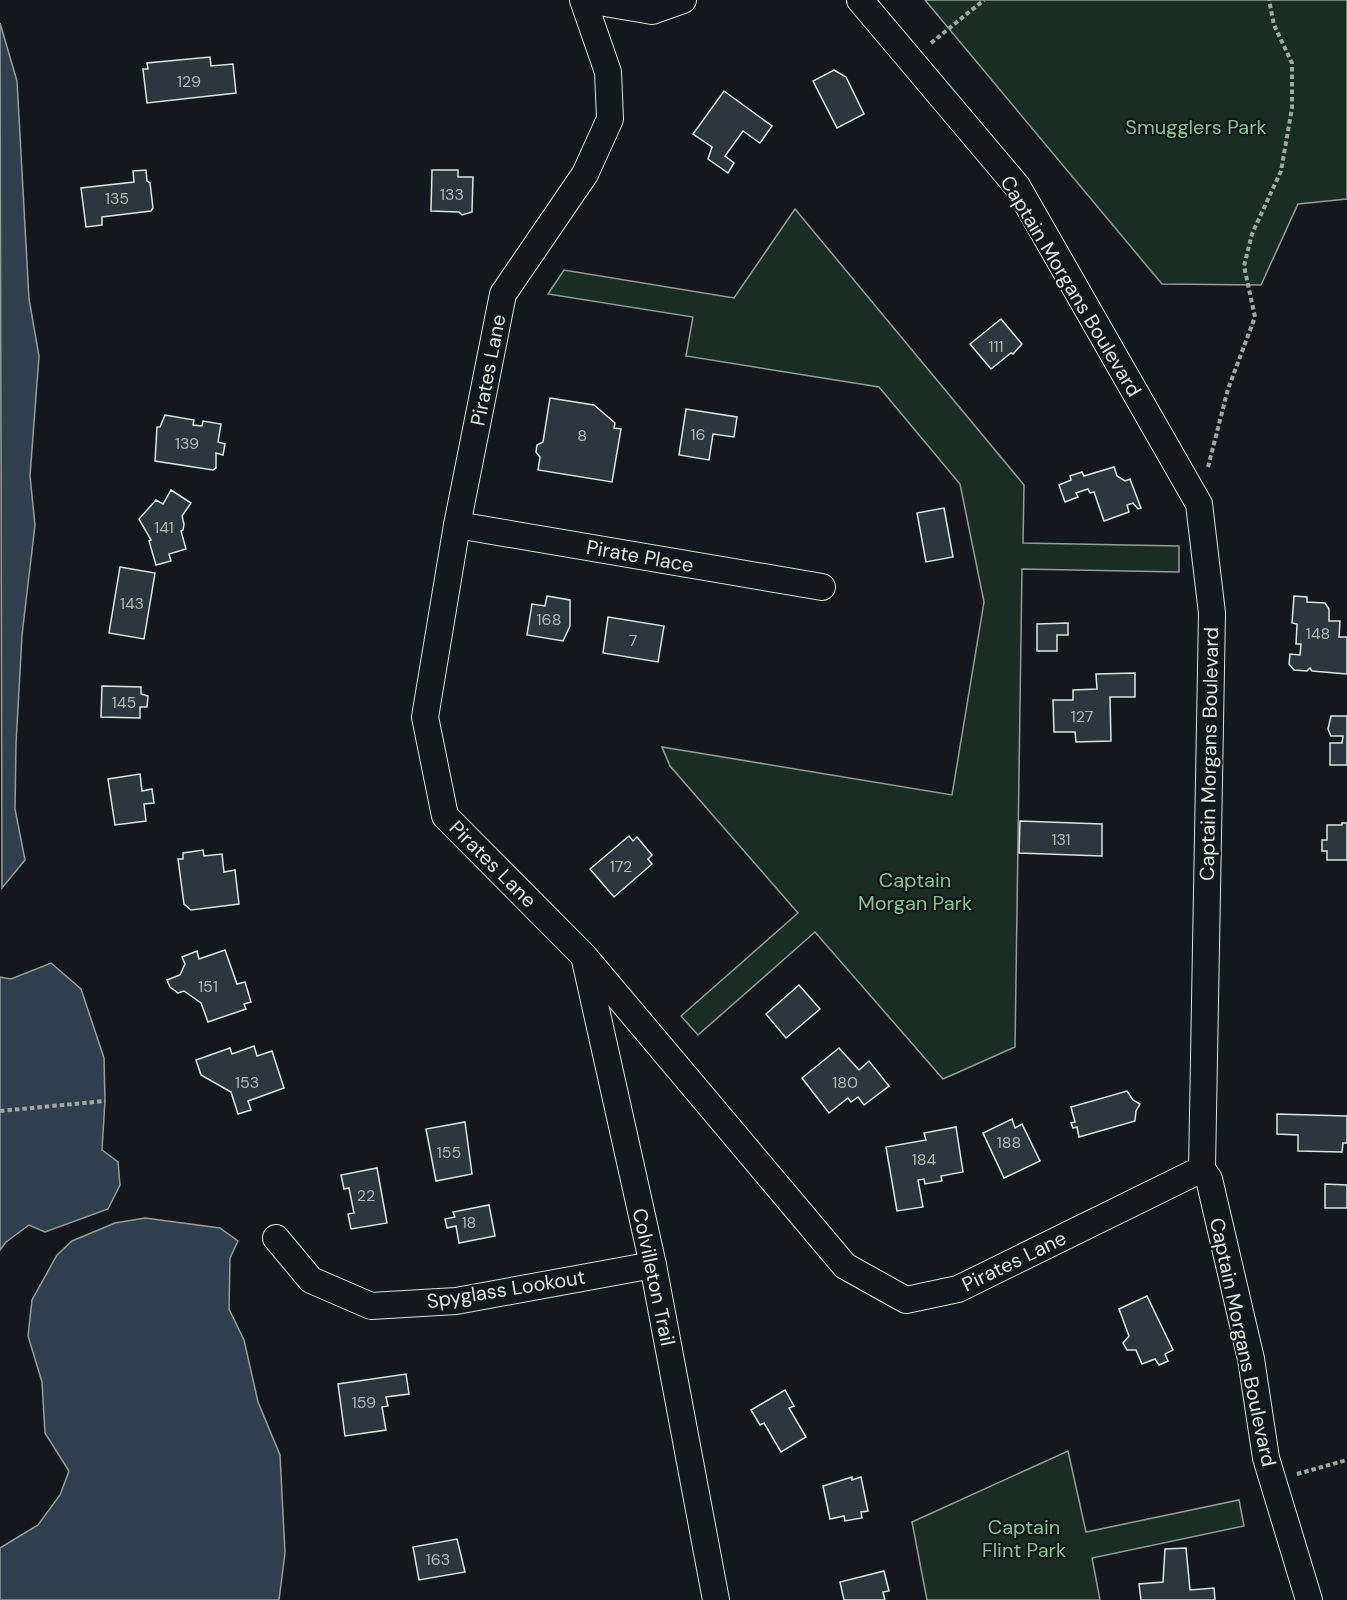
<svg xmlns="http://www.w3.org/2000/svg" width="1347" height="1600" font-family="'DM Sans',sans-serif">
  <rect width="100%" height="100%" fill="#14181c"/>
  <!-- green -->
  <g fill="#1a2d24" stroke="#939e99" stroke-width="1.5">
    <path d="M925 0H1347V199L1298 204 1261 285 1162 284Z"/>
    <path d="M795 209 1024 485 1023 543 1179 546V572L1022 569 1015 1047 943 1079 815 932 698 1035 681 1016 798 913 670 766 662 747 952 795 984 602 960 484 879 387 686 356 693 317 548 294 564 270 734 298Z"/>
    <path d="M1068 1451 1086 1532 1239 1500 1244 1526 1092 1558 1100 1600H927L912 1522Z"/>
  </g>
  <!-- water -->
  <g fill="#2f3f4d" stroke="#939e99" stroke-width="1.5">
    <path d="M0 23 17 81 29 299 39 356 30 476 35 525 22 635 16 744 15 809 25 860 2 888Z"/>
    <path d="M51 963 81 989 104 1058 105 1101 102 1150 118 1162 120 1185 108 1209 45 1232 29 1225 6 1242 0 1250V977L11 979Z"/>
    <path d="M145 1218 220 1228 238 1241 230 1258 229 1309 244 1340 258 1402 280 1455 285 1553 279 1600H0V1548L38 1525 60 1495 69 1471 45 1433 42 1382 28 1336 32 1300 57 1255 72 1241 115 1223Z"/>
  </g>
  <!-- building -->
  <g fill="#2c363c" stroke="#d8e6dc" stroke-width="1.5">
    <path d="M210 57 211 66 233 64 236 93 147 103 143 69H148L147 63Z"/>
    <path d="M834 70 846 77 864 114 837 128 813 81Z"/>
    <path d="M724 91 772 126 760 143 743 131 725 156 734 163 728 173 708 159 712 147 693 134Z"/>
    <path d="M146 170 147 181 150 183 153 208 151 211 102 217V225L86 227 81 188 134 182 133 171Z"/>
    <path d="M432 170H458V177H473L472 212 462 215 459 212 431 211Z"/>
    <path d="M1001 319 1022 344 1013 354 1011 353 991 369 970 344Z"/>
    <path d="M550 398 594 405 615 423 614 428 621 429 612 482 538 470 540 457 536 452 537 445 543 442Z"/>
    <path d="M686 409 737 417 734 437 713 434 709 460 679 455Z"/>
    <path d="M165 415 194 420 193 425 202 426 203 421 221 424 218 442 225 444 223 455 216 453V468L213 470 155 461 157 427H160Z"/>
    <path d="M1114 467 1117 476 1125 481 1130 479 1141 508 1138 509 1133 503 1127 505 1129 512 1104 521 1094 492 1090 493 1088 489 1076 493 1078 497 1065 502 1059 485 1071 480 1070 476 1082 472 1084 476Z"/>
    <path d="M171 490 191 503 182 516 184 524 183 530 181 531 186 549 169 554 171 561 156 565 149 541 151 540 139 519 156 500 163 504Z"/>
    <path d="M944 508 953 557 926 562 917 513Z"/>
    <path d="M120 567 155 573 144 639 109 633Z"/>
    <path d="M547 596 570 600V626L563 641 527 635 532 604 545 606Z"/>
    <path d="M1294 596 1307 597V602L1325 603 1329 609V621H1340L1339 637H1347V674L1312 671 1310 668 1307 671 1294 670 1289 664 1290 654 1300 655 1301 644H1296L1297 624 1292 623Z"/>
    <path d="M608 617 664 626 658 662 603 653Z"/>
    <path d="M1068 623V635H1057V651H1037V624Z"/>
    <path d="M1135 673V697H1110L1111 741 1076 742 1075 732H1054L1053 700H1073V690L1097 689 1096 674Z"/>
    <path d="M102 686 141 687V694L148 696 147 707H140V718L101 717Z"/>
    <path d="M1331 716H1347V765H1330V743H1342L1343 736H1331L1328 729Z"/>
    <path d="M140 774 142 791 152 789 154 803 144 804 146 821 115 825 108 779Z"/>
    <path d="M1020 821 1102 824V856L1019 853Z"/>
    <path d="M1342 823H1347V860H1327V851H1322V840H1327V825H1342Z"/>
    <path d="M629 836 633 841 637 837 652 855 648 859 652 864 614 897 590 869Z"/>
    <path d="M203 850 204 856 222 854 224 872 235 870 239 904 191 910 184 904 178 859H183V853Z"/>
    <path d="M225 950 237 984 245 982 251 1002 244 1004 246 1009 208 1022 201 1003 184 991 178 993 170 987 167 980 180 975 185 964 182 957 197 951 199 959Z"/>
    <path d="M799 985 820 1009 786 1038 766 1014Z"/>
    <path d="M254 1046 257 1056 272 1051 284 1088 248 1101 251 1110 238 1114 231 1092 201 1075 196 1060 230 1048 232 1054Z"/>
    <path d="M839 1048 859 1070 869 1061 889 1086 864 1105 858 1097 851 1102 848 1098 829 1113 802 1078Z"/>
    <path d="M1127 1091 1133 1100 1140 1104 1136 1111 1135 1121 1079 1137 1077 1127 1073 1128 1071 1123 1075 1122 1071 1107Z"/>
    <path d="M1277 1114 1347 1116V1143H1343L1342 1152 1298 1151V1135L1277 1134Z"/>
    <path d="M1012 1119 1015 1128 1022 1124 1040 1161 1004 1178 983 1133Z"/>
    <path d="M465 1122 472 1174 436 1181 426 1129Z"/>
    <path d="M956 1127 963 1172 941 1176 942 1181 925 1184 924 1179 918 1180 923 1207 897 1211 886 1147 926 1140 924 1133Z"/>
    <path d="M377 1168 387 1223 351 1229 348 1214 354 1213 349 1188 344 1189 341 1175Z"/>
    <path d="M1325 1184 1347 1185V1208H1325Z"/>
    <path d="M489 1205 495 1236 459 1243 456 1226 447 1228 445 1219 455 1217 453 1212Z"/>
    <path d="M1147 1296 1173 1350 1165 1354 1168 1361 1159 1365 1155 1359 1142 1364 1136 1350H1127L1123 1343 1129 1336 1119 1309Z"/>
    <path d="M406 1374 409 1394 386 1397 388 1406 382 1407 386 1430 345 1436 338 1384Z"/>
    <path d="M785 1390 794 1406 789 1408 806 1437 781 1452 764 1423 760 1425 751 1410Z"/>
    <path d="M852 1477V1480L861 1477 868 1511 861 1512 862 1518 845 1521 844 1516 830 1519 823 1486Z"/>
    <path d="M457 1539 465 1572 419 1580 413 1547Z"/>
    <path d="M1186 1548 1190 1590 1214 1588 1215 1600H1141L1139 1584 1163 1582 1165 1549Z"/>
    <path d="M884 1571 889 1591 883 1592 885 1600H844L840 1582Z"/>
  </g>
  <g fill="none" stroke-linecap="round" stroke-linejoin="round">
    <!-- street casing -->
    <g stroke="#d8e6dc" stroke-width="28">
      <g id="street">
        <path d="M583 0 608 72 610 119 585 174 503 294 457 525 425 717 445 816 584 956 845 1266 906 1300 958 1289 1202 1169"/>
        <path d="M587 0 652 11 683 0"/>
        <path d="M860 0 1017 186 1199 504 1212 613 1202 1169 1209 1179 1251 1359 1266 1458 1309 1600"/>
        <path d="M457 525 822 587"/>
        <path d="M585 960 653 1265 716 1600"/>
        <path d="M276 1238 311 1280 371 1306 456 1301 653 1265"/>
      </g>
    </g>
    <!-- path -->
    <g stroke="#9da8a2" stroke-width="4" stroke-dasharray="4.5 3" stroke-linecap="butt">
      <path d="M931 43 984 0"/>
      <path d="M1208 467 1228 389 1255 317 1244 266 1252 234 1281 171 1292 108V63L1274 25 1269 0"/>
      <path d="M0 1111 105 1101"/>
      <path d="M1297 1474 1347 1460"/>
    </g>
    <!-- street -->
    <use href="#street" stroke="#14181c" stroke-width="26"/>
  </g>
  <g text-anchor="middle" stroke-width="4.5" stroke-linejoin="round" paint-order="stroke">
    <!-- number labels -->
    <g font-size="16" fill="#adbab4">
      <text x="189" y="87">129</text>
      <text x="452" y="200">133</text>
      <text x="117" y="204">135</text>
      <text x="996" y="352">111</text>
      <text x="698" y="440">16</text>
      <text x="582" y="441">8</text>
      <text x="187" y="449">139</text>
      <text x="164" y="533">141</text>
      <text x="132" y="609">143</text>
      <text x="549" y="625">168</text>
      <text x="1318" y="639">148</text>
      <text x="633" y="646">7</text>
      <text x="124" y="708">145</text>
      <text x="1082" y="722">127</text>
      <text x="1061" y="845">131</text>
      <text x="621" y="872">172</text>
      <text x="208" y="992">151</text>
      <text x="247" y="1088">153</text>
      <text x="845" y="1088">180</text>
      <text x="1009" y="1148">188</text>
      <text x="449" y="1158">155</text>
      <text x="924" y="1165">184</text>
      <text x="366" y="1201">22</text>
      <text x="469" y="1228">18</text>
      <text x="364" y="1408">159</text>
      <text x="438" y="1565">163</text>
    </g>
    <!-- park labels -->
    <g font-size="20" fill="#8ac095" stroke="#14181c">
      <text x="1196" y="134">Smugglers Park</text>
      <text x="915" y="887">Captain<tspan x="915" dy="23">Morgan Park</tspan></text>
      <text x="1024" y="1534">Captain<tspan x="1024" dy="23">Flint Park</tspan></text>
    </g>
    <!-- street labels -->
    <g font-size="20" fill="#d8e6dc" stroke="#14181c">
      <text transform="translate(1071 286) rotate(59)" y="7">Captain Morgans Boulevard</text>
      <text transform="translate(488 370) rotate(-79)" y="7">Pirates Lane</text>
      <text transform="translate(640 556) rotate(10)" y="7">Pirate Place</text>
      <text transform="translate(1209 754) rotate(-89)" y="7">Captain Morgans Boulevard</text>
      <text transform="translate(493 864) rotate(45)" y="7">Pirates Lane</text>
      <text transform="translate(1014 1261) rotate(-26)" y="7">Pirates Lane</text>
      <text transform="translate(654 1277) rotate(78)" y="7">Colvilleton Trail</text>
      <text transform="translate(506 1289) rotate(-9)" y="7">Spyglass Lookout</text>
      <text transform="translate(1243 1342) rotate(78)" y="7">Captain Morgans Boulevard</text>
    </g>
  </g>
</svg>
